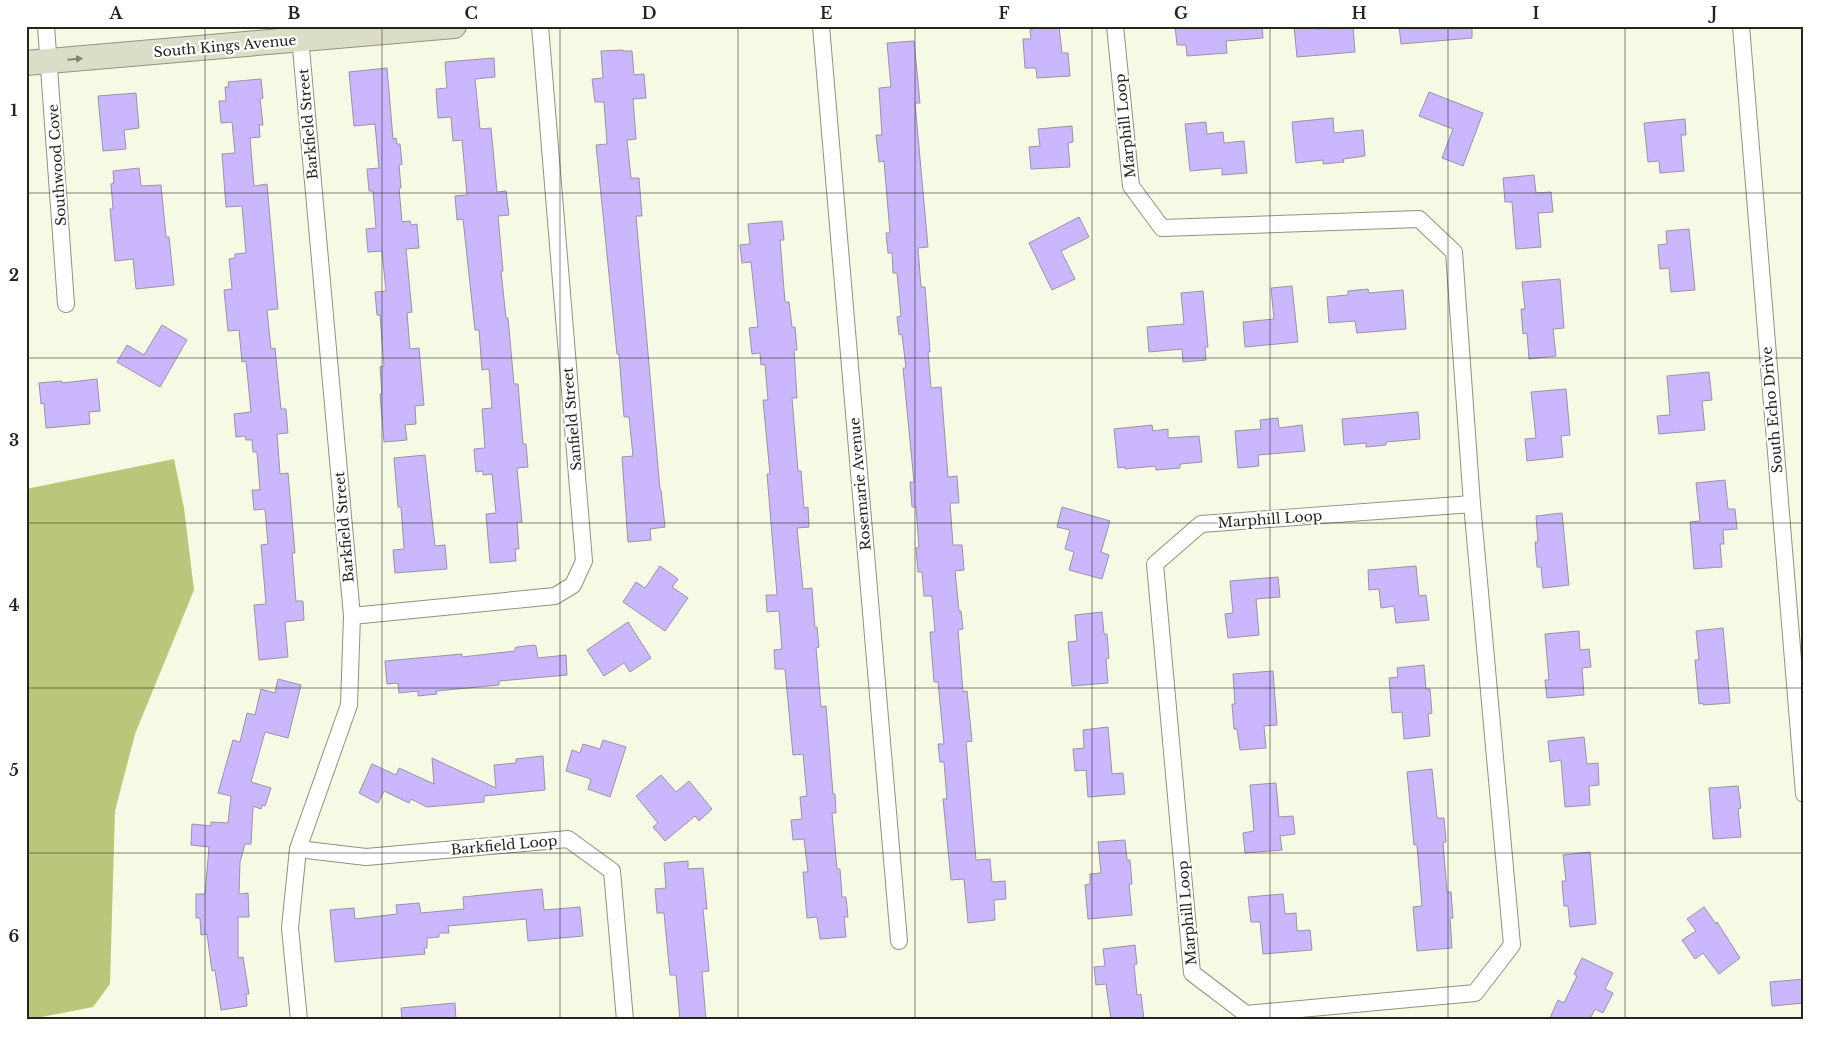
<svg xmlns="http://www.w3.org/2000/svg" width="1830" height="1046" font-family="'Libre Baskerville',serif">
  <rect width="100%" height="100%" fill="#f6f9e4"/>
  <!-- water -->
  <path fill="#bcc67b" d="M174 459 184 508 194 590 135 734 115 811 110 984 93 1007 26 1020V489Z"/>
  <!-- building -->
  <g fill="#cab7fd" stroke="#9893a6">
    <path d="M1032 26H1059L1062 53H1068L1070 76 1037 78 1036 68H1025L1023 39H1031L1030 30 1033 29Z"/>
    <path d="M1175 26H1262L1263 38 1226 41 1227 53 1187 56 1186 45H1177Z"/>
    <path d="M1294 26H1316L1317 29 1353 26 1355 52 1297 57Z"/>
    <path d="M1399 26H1472V38L1401 44Z"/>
    <path d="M914 41 920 103H915L928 247 918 248 921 287H925L930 352H928L931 388 941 387 948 477 957 476 959 503H950L953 545H962L964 570 955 571 959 611H961L963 629 958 630 963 692 967 691 972 741 966 742 976 860 990 859 992 882 1005 881 1006 899 994 900 995 920 968 923 964 879 951 880 943 799H947L944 762H940L938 744H944L938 682H934L930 632H935L932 596H924L922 572H918L916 548 919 547 916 507H912L910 482H914L903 368H906L902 334 899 335 897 317 901 316 897 273H893L892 253H888L886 233H890L884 161 879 162 876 135H882L879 88 891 87 887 43Z"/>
    <path d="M623 50V51H632L634 75 644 74 646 98 633 99 636 139 627 140 631 178H639L642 216H636L660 490H661L665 527 650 529 651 540 628 542 622 457 633 456 629 417H624L619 354H617L596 145 607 144 604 102H595L592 79 603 78 601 51Z"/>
    <path d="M494 58 495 77 475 79 480 129 491 128 497 192 506 191 509 215 498 216 503 271H501L506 318H508L514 384H518L523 444H526L528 467 517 468 522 522H517L519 549H515L516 561 490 563 486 514 496 513 492 474 483 475V471L476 472 474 449 485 448 482 409 492 408 489 369 482 370 479 330H475L463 219 457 220 455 196 467 195 462 140 453 141 451 117 438 118 436 89 447 88 445 62Z"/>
    <path d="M387 68 393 139 396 138 397 144H400L402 164 399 165 401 188H399L402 222 410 221 411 225 417 224 419 248 406 249 412 312 407 313 410 349 419 348 424 405 415 406 416 424 405 425 407 440 384 442 380 394H382L380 367 384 366 380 315H377L375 292 386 291 382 251 368 252 366 229 376 228 373 191H369L367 169 379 168 375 124 354 126 349 72Z"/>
    <path d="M261 79 263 98 260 99 263 125H259L260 137 250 138 254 186 267 184 278 309 267 310 271 349 275 348 281 409H286L288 433 277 434 280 474 288 473 295 553H292L296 601H303L304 620 285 622 288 657 259 660 254 605 266 604 261 545 268 544 265 509 254 510 252 490H260L257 452H253L252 440H246L245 436 236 437 234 414 251 412 246 361 242 362 239 330 228 331 224 290 232 289 229 259 235 258V254L246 253 242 206 226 207 222 154 235 153 232 122 221 123 219 101H226L225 87H229L228 82Z"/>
    <path d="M1429 92 1483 113 1463 166 1442 158 1453 129 1419 116Z"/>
    <path d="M136 93 139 128 124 130 126 149 103 151 98 96Z"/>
    <path d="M1333 118 1334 133 1363 130 1365 156 1343 159 1344 162 1323 164V160L1296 163 1292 122Z"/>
    <path d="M1685 119 1686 135H1681L1684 171 1660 173 1659 161 1648 162 1644 123Z"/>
    <path d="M1206 122 1207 134 1223 132 1224 143 1244 141 1247 173 1222 175V168L1190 171 1185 124Z"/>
    <path d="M1072 126 1073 142 1068 143 1070 167 1031 169 1029 147 1040 146 1038 129Z"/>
    <path d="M139 168 141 186 161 185 166 237H169L174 285 136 289 133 259 115 261 110 209H113L111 184 114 183 113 171Z"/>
    <path d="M1534 175 1536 193 1551 192 1553 212 1538 213 1541 247 1516 249 1512 202H1505L1503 178Z"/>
    <path d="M1079 217 1089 237 1061 251 1075 279 1052 290 1029 243Z"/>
    <path d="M782 221 784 240H780L785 302H789L792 327H795L797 350H794L797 398H792L798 471H801L804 508 808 507 809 527 797 528 803 589 812 588 815 628 817 627 819 647 816 648 821 707 826 706 833 794H835L836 813H832L837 869H840L842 897H846L848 917H844L846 937 820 939 817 917 807 918 803 872H808L804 839 793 840 791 820 802 819 800 797 807 796 803 754 793 755 785 669H775L774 650 782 649 779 611 767 612 766 595H777L767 474H770L763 400H768L765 364 761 365 760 353 752 354 749 328 758 327 751 262 742 263 740 245 750 244 748 224Z"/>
    <path d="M1689 229 1695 290 1671 292 1669 268 1660 269 1658 245 1667 244 1666 231Z"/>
    <path d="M1560 279 1564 328 1553 329 1556 356 1529 359 1527 333 1523 334 1521 309H1525L1522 282Z"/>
    <path d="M1292 286 1298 342 1245 347 1243 322 1274 319 1271 288Z"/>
    <path d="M1368 289 1369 293 1403 290 1406 329 1357 333 1355 321 1329 323 1327 297 1348 295V291Z"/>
    <path d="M1203 291 1208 347H1205L1206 360 1183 362 1182 349 1149 352 1147 327 1184 324 1181 293Z"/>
    <path d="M162 325 187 340 160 387 117 362 127 345 144 355Z"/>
    <path d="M1709 372 1712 400 1702 401 1705 430 1659 434 1657 416 1670 415 1667 376Z"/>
    <path d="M97 379 100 411 89 412 90 424 46 428 44 403 41 404 39 383 62 381V383Z"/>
    <path d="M1566 389 1570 435 1561 436 1563 457 1527 461 1525 439 1536 438 1531 392Z"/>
    <path d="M1418 412 1420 439 1386 442V445L1366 447V443L1344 445 1342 419Z"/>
    <path d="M1278 418 1279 428 1302 425 1305 451 1258 455 1259 466 1238 468 1235 431 1261 429 1260 420Z"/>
    <path d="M1152 425 1153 431 1168 429V438L1199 436 1202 462 1180 464V468L1156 470 1155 466 1125 469V467L1118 468 1114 429Z"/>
    <path d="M425 455 435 546 445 545 447 569 395 573 393 550 404 549 401 507H398L394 458Z"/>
    <path d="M1725 480 1728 509H1735L1737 529 1723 530 1724 544H1720L1722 567 1694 569 1690 522 1700 521 1696 483Z"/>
    <path d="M1062 507 1110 521 1101 552 1109 555 1102 579 1069 570 1074 552 1065 549 1070 530 1057 527Z"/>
    <path d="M1562 513 1569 585 1543 588 1541 567H1537L1535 542H1538L1536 516Z"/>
    <path d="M660 566 678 579 672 587 688 598 665 631 623 602 636 582 645 588Z"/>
    <path d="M1416 566 1419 596 1426 595 1429 620 1396 623 1394 606 1381 608 1379 589 1369 590 1368 570Z"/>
    <path d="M1278 577 1280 597 1256 599 1259 635 1228 638 1225 614 1233 613 1230 581Z"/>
    <path d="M1102 612 1104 634H1107L1109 658 1106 659 1108 683 1072 686 1068 642 1077 641 1075 615Z"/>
    <path d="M628 622 651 658 630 672 624 663 604 676 587 650Z"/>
    <path d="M1723 628 1730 703 1703 705V703L1699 704 1695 660H1699L1696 631Z"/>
    <path d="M1579 631 1580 650 1589 649 1591 667 1582 668 1584 695 1547 698 1545 680H1549L1545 634Z"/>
    <path d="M534 645 536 646 538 658 566 655 567 675 499 681V685L436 691 437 694 418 696V691L399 693 398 683 387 684 385 661 462 654V657L515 651V648L517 647Z"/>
    <path d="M1424 665 1426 689H1430L1432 713 1428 714 1430 736 1404 739 1402 712 1392 713 1389 678 1398 677 1397 668Z"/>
    <path d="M1273 671 1277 725 1264 726 1266 748 1240 750 1237 729H1234L1232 704H1235L1233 674Z"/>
    <path d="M278 679 301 685 288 738 265 732 251 782 271 788 265 806 262 805 261 809 253 806 251 844H245L240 862 239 894 248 893 249 917H238V958L243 957 249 994H246L247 1006 221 1010 215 970 212 971 207 934 201 935 200 918H196V894H205L209 847 191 845 192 824 211 826V822L228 823 231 796 218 793 233 740 240 742 247 713 255 715 261 689 275 693Z"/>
    <path d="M1108 727 1112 774 1123 773 1125 794 1088 797 1086 770 1075 771 1073 749 1084 748 1083 730Z"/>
    <path d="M1584 737 1587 764 1598 763 1599 785 1589 786 1590 805 1565 807 1561 760 1550 762 1548 741Z"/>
    <path d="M603 740 626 747 610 797 588 789 591 779 566 771 572 750 580 753 583 744 600 749Z"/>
    <path d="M543 756 545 790 484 796V802L427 807 411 799 409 803 384 791 378 803 359 793 372 764 396 775 399 768 434 784 432 758 496 788 494 765 516 763V759Z"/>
    <path d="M1432 769 1437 818H1444L1446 842H1443L1447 892H1451L1453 918H1450L1452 948 1417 951 1413 907 1422 906 1417 845H1414L1407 772Z"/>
    <path d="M661 775 676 792 689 781 712 809 699 821 695 816 665 841 653 827 658 823 636 796Z"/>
    <path d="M1276 783 1279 817 1293 816 1295 834 1280 836 1282 850 1245 853 1243 833 1254 831 1250 785Z"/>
    <path d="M1738 786 1741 808 1738 809 1741 837 1713 839 1709 788Z"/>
    <path d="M1125 840 1127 860H1130L1132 884H1129L1132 915 1088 919 1085 885 1090 884V874L1101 873 1098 842Z"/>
    <path d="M1590 852 1596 924 1570 927 1568 906H1564L1562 881H1566L1563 855Z"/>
    <path d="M688 861V869L703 868 707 909H703L709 971 702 972 706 1020H680L676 975H670L664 913H657L655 889 666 888 664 863Z"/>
    <path d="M542 889 544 910 580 907 583 936 528 941 526 919 448 926 449 933H439V937L427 938V948H424L425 954 335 962 330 910 354 908 355 919 397 914 396 905 419 903 421 913 464 909 463 897Z"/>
    <path d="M1283 894 1285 914 1296 913 1297 931 1310 930 1312 950 1263 954 1260 922H1251L1248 897Z"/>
    <path d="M1704 907 1716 924 1717 922 1740 958 1719 974 1703 953 1695 959 1682 940 1696 931 1687 919Z"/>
    <path d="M1135 945 1137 964 1134 965 1137 995 1141 994 1144 1020H1111L1106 984 1096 985 1094 967 1105 966 1103 949Z"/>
    <path d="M1582 958 1613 973 1605 989 1613 993 1603 1013 1595 1009 1591 1017 1598 1020H1549L1558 1000 1564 1003 1577 976 1574 974Z"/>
    <path d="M1804 979V1003L1772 1006 1770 982Z"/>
    <path d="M455 1003 456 1020H402L401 1008Z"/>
  </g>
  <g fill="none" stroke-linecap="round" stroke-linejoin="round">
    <!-- minor casing -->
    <g stroke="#8f937f" stroke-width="18">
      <g id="minor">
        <path d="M46 26 66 304"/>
        <path d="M821 26 899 941"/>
        <path d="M1115 26 1131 186 1162 228 1419 219 1454 252 1472 504"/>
        <path d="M1741 26 1804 794"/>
        <path d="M1472 504 1512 945 1475 993 1246 1014 1192 973 1155 564 1201 524Z"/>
        <path d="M352 616 555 596 573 585 584 561 540 26"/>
        <path d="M298 849 366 857 568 839 612 871 625 1020"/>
        <path d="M299 1020 290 928 298 849 349 705 352 616 299 26"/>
      </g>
    </g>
    <!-- secondary casing -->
    <g stroke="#8f937f" stroke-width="26">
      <path id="secondary" d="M26 63 454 26"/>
    </g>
    <!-- minor -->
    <use href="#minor" stroke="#fff" stroke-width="16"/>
    <!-- secondary -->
    <use href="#secondary" stroke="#dbddc6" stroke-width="24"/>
  </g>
  <!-- one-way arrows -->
  <defs><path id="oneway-solid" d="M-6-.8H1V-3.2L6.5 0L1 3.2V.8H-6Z" transform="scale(1.25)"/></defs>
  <use fill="#808172" href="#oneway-solid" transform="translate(75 59) rotate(-5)"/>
  <!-- grid -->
  <path fill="none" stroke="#24251d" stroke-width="1" stroke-opacity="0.55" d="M205 26V1020M382 26V1020M560 26V1020M738 26V1020M915 26V1020M1092 26V1020M1270 26V1020M1448 26V1020M1625 26V1020M26 193H1804M26 358H1804M26 523H1804M26 688H1804M26 853H1804"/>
  <g text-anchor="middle" stroke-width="4.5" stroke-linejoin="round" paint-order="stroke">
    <!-- street labels -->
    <g font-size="14" fill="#24251d" stroke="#fff">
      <text transform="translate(225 46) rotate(-5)" y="5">South Kings Avenue</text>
      <text transform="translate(308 124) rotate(-95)" y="5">Barkfield Street</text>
      <text transform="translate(1125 126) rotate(-96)" y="5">Marphill Loop</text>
      <text transform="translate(57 165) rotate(-94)" y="5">Southwood Cove</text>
      <text transform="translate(1772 410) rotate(-95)" y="5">South Echo Drive</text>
      <text transform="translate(572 419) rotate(-95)" y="5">Sanfield Street</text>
      <text transform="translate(860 484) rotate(-95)" y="5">Rosemarie Avenue</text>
      <text transform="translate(1270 519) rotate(-4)" y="5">Marphill Loop</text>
      <text transform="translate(344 527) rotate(-95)" y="5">Barkfield Street</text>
      <text transform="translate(504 845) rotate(-5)" y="5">Barkfield Loop</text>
      <text transform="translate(1187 913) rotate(-95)" y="5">Marphill Loop</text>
    </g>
  </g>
  <!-- border -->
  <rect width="1830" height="1046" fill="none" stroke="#ffffff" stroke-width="55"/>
  <rect x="28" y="28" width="1774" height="990" fill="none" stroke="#24251d" stroke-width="2"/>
  <g font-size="16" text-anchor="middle" font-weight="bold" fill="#24251d">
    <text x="116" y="19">A</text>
    <text x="294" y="19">B</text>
    <text x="471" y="19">C</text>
    <text x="649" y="19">D</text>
    <text x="826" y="19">E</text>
    <text x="1004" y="19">F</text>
    <text x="1181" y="19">G</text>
    <text x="1359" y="19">H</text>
    <text x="1536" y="19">I</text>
    <text x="1714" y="19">J</text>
    <text x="14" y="116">1</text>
    <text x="14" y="281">2</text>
    <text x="14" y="446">3</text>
    <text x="14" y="611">4</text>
    <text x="14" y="776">5</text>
    <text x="14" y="942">6</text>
  </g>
</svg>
